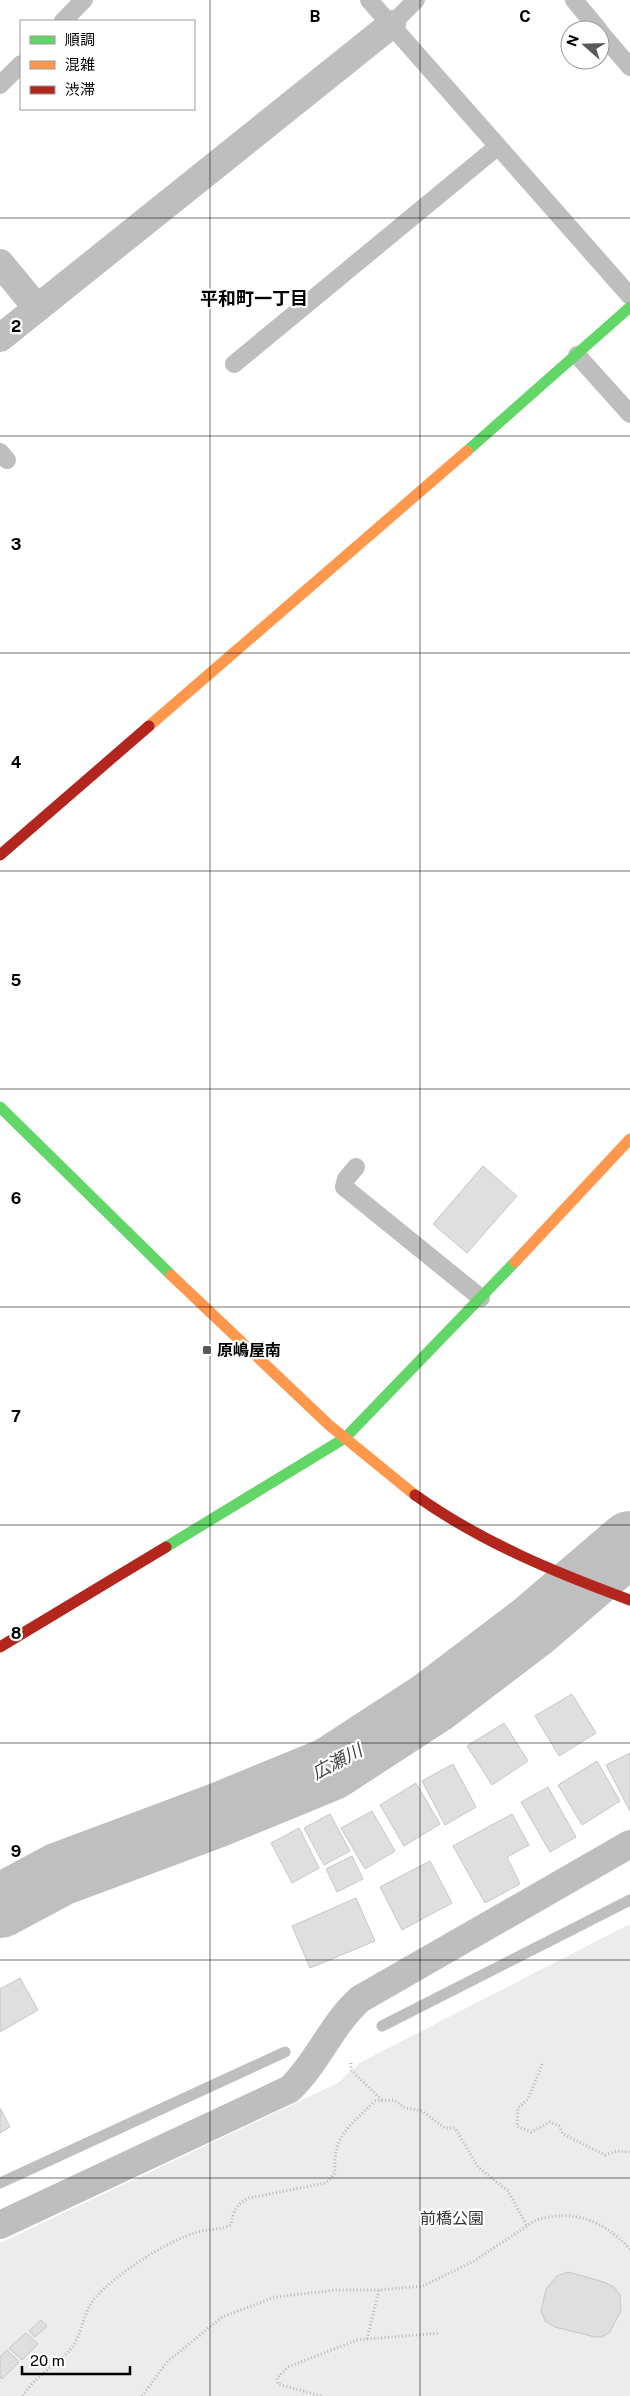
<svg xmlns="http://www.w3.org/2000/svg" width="630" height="2396" font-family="'Public Sans','Noto Sans JP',sans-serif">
  <rect width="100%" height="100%" fill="#fff"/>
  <!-- green -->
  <path fill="#ececec" d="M630 1924V2396H0V2243L338 2083 361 2062Z"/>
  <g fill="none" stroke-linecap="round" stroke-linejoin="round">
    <!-- stream -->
    <g stroke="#bfbfbf" stroke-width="11">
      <path d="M382 2026 630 1900"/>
      <path d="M0 2183 285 2052"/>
    </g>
    <!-- river -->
    <path stroke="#bfbfbf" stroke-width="64" d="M0 1906 60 1874 218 1815 330 1769 433 1702 533 1626 630 1543"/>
  </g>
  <!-- building -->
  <g fill="#dfdfdf" stroke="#c7c7c7">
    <path d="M483 1166 517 1196 467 1253 433 1224Z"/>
    <path d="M572 1694 596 1733 559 1756 535 1716Z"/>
    <path d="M504 1723 528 1761 492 1785 467 1746Z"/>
    <path d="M630 1753V1811L606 1765Z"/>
    <path d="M597 1761 620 1801 582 1825 558 1785Z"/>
    <path d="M453 1764 476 1807 445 1825 422 1781Z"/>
    <path d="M416 1783 440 1824 404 1846 380 1805Z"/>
    <path d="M548 1787 576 1837 550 1852 521 1802Z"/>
    <path d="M372 1811 395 1851 365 1869 341 1828Z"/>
    <path d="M330 1814 350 1851 324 1865 304 1828Z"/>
    <path d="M512 1814 529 1845 507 1857 520 1884 485 1903 453 1846Z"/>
    <path d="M299 1828 319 1868 292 1883 271 1843Z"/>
    <path d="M352 1856 363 1879 337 1892 326 1869Z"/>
    <path d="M430 1861 452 1903 402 1930 380 1887Z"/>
    <path d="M356 1898 375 1941 310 1968 292 1926Z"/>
    <path d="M20 1978 38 2010 0 2032V1989Z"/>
    <path d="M0 2108 10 2127 0 2133Z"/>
    <path d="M568 2272 604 2282 614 2287 620 2295 621 2311 609 2333 602 2337H595L555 2327 545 2321 541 2311 546 2289 557 2276Z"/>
    <path d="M41 2320 47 2326 35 2337 29 2331Z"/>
    <path d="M26 2333 38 2344 22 2360 9 2348Z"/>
    <path d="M7 2350 19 2362 2 2379 0 2377V2357Z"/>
  </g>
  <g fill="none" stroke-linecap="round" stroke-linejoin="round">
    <!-- path -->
    <g stroke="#b9b9b9" stroke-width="3" stroke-dasharray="1 2.5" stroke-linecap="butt">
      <path d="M351 2063V2070L383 2101"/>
      <path d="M542 2064 528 2099 518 2108 517 2126 531 2132 550 2122 559 2126 563 2134 605 2155 617 2151 630 2152"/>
      <path d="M367 2339 379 2290"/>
      <path d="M23 2396C34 2377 54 2366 69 2351 83 2336 82 2312 96 2297 116 2274 168 2240 198 2232 209 2229 220 2230 231 2225 233 2212 236 2204 249 2198L326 2183 335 2173C332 2135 351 2125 375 2101L394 2100 405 2108 422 2111 445 2128H455L478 2167 508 2191 527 2226"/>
      <path d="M142 2396 167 2362 222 2317 275 2297 336 2290H379L423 2286 474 2261 536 2220C576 2209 602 2220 630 2249"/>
      <path d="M321 2396 278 2384 277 2378 288 2367 357 2340 440 2333"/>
    </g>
    <!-- lane -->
    <g stroke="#bebebe" stroke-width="18">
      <path d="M369 0 630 296"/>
      <path d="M574 0 599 30"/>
      <path d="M63 21 84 0"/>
      <path d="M392 24 416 0"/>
      <path d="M600 32 630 67"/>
      <path d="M0 85 21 64"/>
      <path d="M577 355 630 414"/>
      <path d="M234 364 497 147"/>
      <path d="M0 452 7 460"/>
      <path d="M356 1167 346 1179 344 1187 481 1298"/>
    </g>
    <!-- street -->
    <g stroke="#bebebe" stroke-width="28">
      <path d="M0 263 37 308"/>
      <path d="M0 338 392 24"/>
      <path d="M0 2225 290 2089C318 2062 331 2025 360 1999L630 1844"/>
    </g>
    <!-- fast -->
    <g stroke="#63d668" stroke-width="11">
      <path d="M467 451 630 307"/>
      <path d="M0 1107 171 1275"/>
      <path d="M166 1547 345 1438 515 1262"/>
    </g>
    <!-- slow -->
    <g stroke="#ff974d" stroke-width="11">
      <path d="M149 726 467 451"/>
      <path d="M515 1262 630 1139"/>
      <path d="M171 1275 329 1425 415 1495"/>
    </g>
    <!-- jam -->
    <g stroke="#b3261e" stroke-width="11">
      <path d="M0 855 149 726"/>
      <path d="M415 1495C481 1542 554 1572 630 1600"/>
      <path d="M0 1647 166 1547"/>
    </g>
  </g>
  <!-- grid -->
  <path fill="none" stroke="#000" stroke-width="1" stroke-opacity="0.55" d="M210 0V2396M420 0V2396M0 218H630M0 436H630M0 653H630M0 871H630M0 1089H630M0 1307H630M0 1525H630M0 1743H630M0 1960H630M0 2178H630"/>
  <!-- markers -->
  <rect fill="#595959" stroke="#fff" stroke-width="2" x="202" y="1345" width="10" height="10" rx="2.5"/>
  <g text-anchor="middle" stroke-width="4.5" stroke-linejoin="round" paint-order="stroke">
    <!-- poi labels -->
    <g font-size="16" font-weight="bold" fill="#000" stroke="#fff" text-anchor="start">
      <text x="217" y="1356">原嶋屋南</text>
    </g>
    <!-- park labels -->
    <g font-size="16" fill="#333" stroke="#fff">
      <text x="452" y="2224">前橋公園</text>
    </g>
    <!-- neighbourhood labels -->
    <g font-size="18" font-weight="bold" fill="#000" stroke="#fff">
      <text x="254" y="305">平和町一丁目</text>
    </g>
    <!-- water labels -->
    <g font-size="18" font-style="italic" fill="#444" stroke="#fff">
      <text transform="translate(337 1762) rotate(-28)" y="6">広瀬川</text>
    </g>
  </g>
  <g font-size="16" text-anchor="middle" font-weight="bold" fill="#000" stroke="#fff" stroke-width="4.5" stroke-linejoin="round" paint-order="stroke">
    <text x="315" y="22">B</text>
    <text x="525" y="22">C</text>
    <text x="16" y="332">2</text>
    <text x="16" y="550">3</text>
    <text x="16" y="768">4</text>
    <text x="16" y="986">5</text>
    <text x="16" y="1204">6</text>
    <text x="16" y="1422">7</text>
    <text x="16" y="1639">8</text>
    <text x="16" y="1857">9</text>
  </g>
  <!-- legend -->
  <rect x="20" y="20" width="175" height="90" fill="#ffffff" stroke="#999999"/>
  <rect x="30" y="36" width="25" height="8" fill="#63d668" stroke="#999999"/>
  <text x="65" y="45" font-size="15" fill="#000000">順調</text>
  <rect x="30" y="61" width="25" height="8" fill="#ff974d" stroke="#999999"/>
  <text x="65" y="70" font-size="15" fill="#000000">混雑</text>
  <rect x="30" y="86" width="25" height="8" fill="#b3261e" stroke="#999999"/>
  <text x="65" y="95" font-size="15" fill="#000000">渋滞</text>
  <!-- north arrow -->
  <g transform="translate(585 45) rotate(290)"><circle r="24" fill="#ffffff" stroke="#999999"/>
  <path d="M0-4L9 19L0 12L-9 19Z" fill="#595959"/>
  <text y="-8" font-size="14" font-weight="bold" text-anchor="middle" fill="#000000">N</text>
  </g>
  <!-- scale -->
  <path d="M22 2366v8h108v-8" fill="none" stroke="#000000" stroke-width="2.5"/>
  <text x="30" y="2366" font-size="15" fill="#000000" stroke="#ffffff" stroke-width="4" paint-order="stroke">20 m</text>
</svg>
